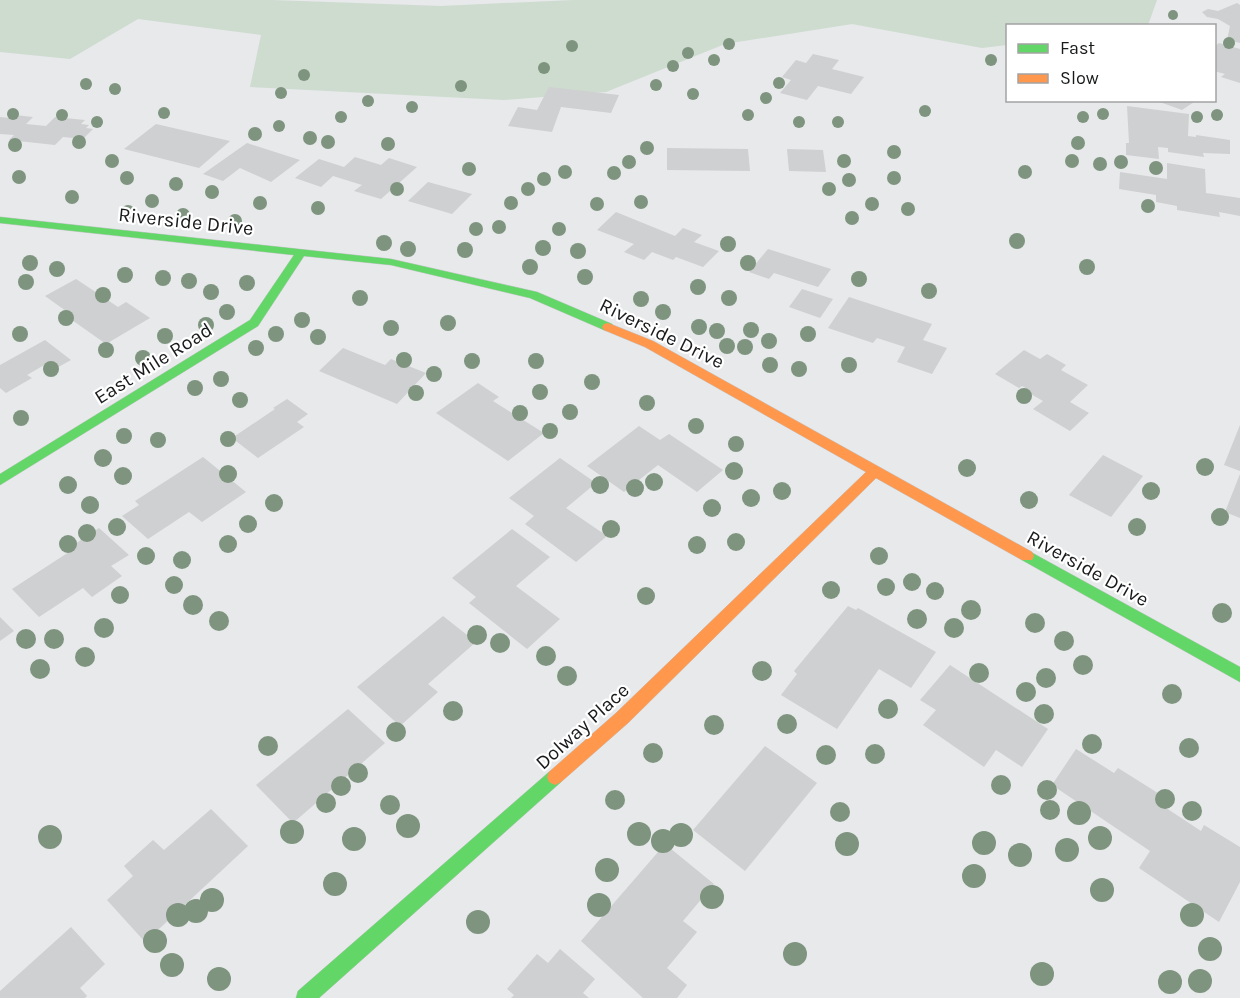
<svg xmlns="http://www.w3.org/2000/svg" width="1240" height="998" font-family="Karla,sans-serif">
  <rect width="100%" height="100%" fill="#e7e9eb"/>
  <!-- green -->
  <path fill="#cedbcf" d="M0 0H272L441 6 573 0H1157L1148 25 1008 26 1007 45 982 48 852 24 725 44 606 92 504 100 250 87 261 35 138 19 70 59 0 52Z"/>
  <!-- building -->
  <g fill="#cfd0d1">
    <path d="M1237 3 1240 5V43L1227 40 1230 26 1218 19 1207 17 1202 12 1208 9 1218 11Z"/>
    <path d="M1219 43 1240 49V83L1221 77 1225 74 1214 71V47Z"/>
    <path d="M813 54 839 60 832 69 864 77 851 94 818 86 807 100 780 93 791 80 782 77 796 60 806 63Z"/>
    <path d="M549 87 619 95 611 113 561 107 552 132 508 126 518 107 537 110Z"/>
    <path d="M1197 100 1182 110 1157 101V100Z"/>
    <path d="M1127 106 1189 114 1188 136 1196 137V135L1230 140V154L1203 153 1204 157 1168 152V148L1158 147 1159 159 1126 155V143H1129Z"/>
    <path d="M15 115 33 117 26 124 46 126 55 117 85 120 81 124 89 125 86 128 93 129 83 139 63 137 55 145 9 140 14 135 0 134V117L11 118Z"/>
    <path d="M156 124 230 141 199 168 124 149Z"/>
    <path d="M247 143 300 160 271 182 240 168 223 181 203 174Z"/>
    <path d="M667 148 748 149 750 171 667 170Z"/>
    <path d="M787 149 823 150 826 172 789 171Z"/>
    <path d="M355 157 381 165 389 158 417 167 381 199 354 191 362 185 333 176 321 187 295 178 319 159 344 167Z"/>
    <path d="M1167 163 1205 169 1206 193 1240 198V216L1219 212 1220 217 1177 210V206L1156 202V195L1119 189 1120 172 1167 179Z"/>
    <path d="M428 182 472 194 452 214 408 201Z"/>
    <path d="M616 212 675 236 683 228 702 235 694 242 719 251 703 267 676 257 673 260 652 252 644 260 624 252 634 244 597 230Z"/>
    <path d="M768 249 831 269 818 287 774 273 769 279 749 272Z"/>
    <path d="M76 279 118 307 126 302 150 318 106 344 62 313 66 311 45 296Z"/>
    <path d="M802 289 833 299 820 318 789 307Z"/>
    <path d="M849 297 932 324 923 340 947 348 932 374 897 362 905 347 877 338 873 343 828 328Z"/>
    <path d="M45 340 71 360 53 370 46 364 27 375 32 378 6 393 0 388V365Z"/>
    <path d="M343 348 385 365 391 359 426 373 397 404 319 371Z"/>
    <path d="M1024 350 1040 359 1047 354 1066 365 1061 370 1088 385 1070 402 1089 413 1070 431 1033 409 1043 401 1029 393 1031 391 1022 386 1019 388 995 374Z"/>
    <path d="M478 383 499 397 493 401 544 433 508 461 436 413Z"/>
    <path d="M287 399 308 414 297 422 304 427 258 458 232 438 275 409 273 408Z"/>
    <path d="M1240 425V471L1224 465Z"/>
    <path d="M639 426 660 440 669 434 723 470 697 492 658 465 624 492 587 466Z"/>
    <path d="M1103 455 1143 476 1111 517 1069 495Z"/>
    <path d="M203 457 246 492 202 522 189 512 148 539 122 516 139 505 135 501Z"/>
    <path d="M560 458 596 483 566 508 607 536 576 562 525 524 534 516 509 498Z"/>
    <path d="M1240 474V518L1225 512Z"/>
    <path d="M99 528 129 555 111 566 122 576 92 597 83 588 39 617 12 589 69 552 66 550Z"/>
    <path d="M512 529 550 557 516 586 560 619 527 649 469 603 476 597 452 578Z"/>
    <path d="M848 606 856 610 858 608 936 652 911 688 879 669 837 729 781 695 797 674 794 671Z"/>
    <path d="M443 616 476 642 428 684 438 692 400 726 357 687Z"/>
    <path d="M0 617 14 631 0 641Z"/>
    <path d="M950 665 1048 729 1022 767 996 750 984 767 923 725 936 710 920 700Z"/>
    <path d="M348 709 385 743 293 823 256 785Z"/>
    <path d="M765 746 817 783 745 871 693 830Z"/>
    <path d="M1076 749 1114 773 1118 768 1161 795 1157 802 1201 831 1204 825 1240 847V882L1219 922 1139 868 1150 851 1052 785Z"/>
    <path d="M211 809 248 846 145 942 107 900 133 876 124 866 153 840 164 850Z"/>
    <path d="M665 844 714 884 683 921 697 932 667 968 687 985 677 998H643L581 941Z"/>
    <path d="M71 927 105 964 80 988 87 996 85 998H0V991Z"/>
    <path d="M560 949 595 979 583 993 589 998H511L514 995 507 989 537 954 548 963Z"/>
  </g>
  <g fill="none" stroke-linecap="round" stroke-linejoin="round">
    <!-- fast casing -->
    <g stroke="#c3c5c6" stroke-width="1">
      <g id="fast">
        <path d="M0 217 391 259 537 292 612 324 614 327 608 331 604 330 530 298 391 265 304 256 258 326 0 485V474L250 320 294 255 0 223Z"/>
        <path d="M1027 550 1240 667V682L1022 560 1020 556 1022 552Z"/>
        <path d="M555 769 561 772 563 777 561 782 319 998H296L298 991 549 772Z"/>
      </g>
    </g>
    <!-- slow casing -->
    <g stroke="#c3c5c6" stroke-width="1">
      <path id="slow" d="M608 323 653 341 1032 552 1034 556 1032 560H1022L876 478 628 723 561 782 555 785 549 782 547 777 549 772 616 713 866 472 645 347 604 330 602 327 604 324Z"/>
    </g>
    <!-- fast -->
    <use href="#fast" fill="#63d668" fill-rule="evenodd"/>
    <!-- slow -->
    <use href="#slow" fill="#ff974d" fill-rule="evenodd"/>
  </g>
  <!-- trees -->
  <g fill="#7e947f">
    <circle cx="1173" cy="15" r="5"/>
    <circle cx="1229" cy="43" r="6"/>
    <circle cx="729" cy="44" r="6"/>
    <circle cx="572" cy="46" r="6"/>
    <circle cx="688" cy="53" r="6"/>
    <circle cx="714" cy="60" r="6"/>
    <circle cx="991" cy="60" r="6"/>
    <circle cx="673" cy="66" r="6"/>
    <circle cx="544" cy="68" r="6"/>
    <circle cx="304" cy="75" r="6"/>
    <circle cx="779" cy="83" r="6"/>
    <circle cx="86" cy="84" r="6"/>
    <circle cx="656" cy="85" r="6"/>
    <circle cx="461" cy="86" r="6"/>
    <circle cx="115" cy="89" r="6"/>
    <circle cx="281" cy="93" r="6"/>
    <circle cx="693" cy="94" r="6"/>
    <circle cx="766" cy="98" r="6"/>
    <circle cx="368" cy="101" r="6"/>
    <circle cx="412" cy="107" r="6"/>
    <circle cx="925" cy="111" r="6"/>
    <circle cx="164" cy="113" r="6"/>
    <circle cx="13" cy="114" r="6"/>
    <circle cx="1103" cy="114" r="6"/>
    <circle cx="62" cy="115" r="6"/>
    <circle cx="748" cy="115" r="6"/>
    <circle cx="1217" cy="115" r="6"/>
    <circle cx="341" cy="117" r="6"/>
    <circle cx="1083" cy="117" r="6"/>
    <circle cx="1197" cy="117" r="6"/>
    <circle cx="97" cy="122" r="6"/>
    <circle cx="799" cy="122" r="6"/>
    <circle cx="838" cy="122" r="6"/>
    <circle cx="279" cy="126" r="6"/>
    <circle cx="255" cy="134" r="7"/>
    <circle cx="310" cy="138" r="7"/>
    <circle cx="79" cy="142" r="7"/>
    <circle cx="328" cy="142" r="7"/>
    <circle cx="1078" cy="143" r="7"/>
    <circle cx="388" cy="144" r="7"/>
    <circle cx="15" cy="145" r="7"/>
    <circle cx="647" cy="148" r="7"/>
    <circle cx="894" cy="152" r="7"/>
    <circle cx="112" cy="161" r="7"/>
    <circle cx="844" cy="161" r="7"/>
    <circle cx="1072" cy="161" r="7"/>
    <circle cx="629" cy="162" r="7"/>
    <circle cx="1121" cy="162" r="7"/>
    <circle cx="1100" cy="164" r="7"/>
    <circle cx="1156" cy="168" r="7"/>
    <circle cx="469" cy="169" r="7"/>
    <circle cx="565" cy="172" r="7"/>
    <circle cx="1025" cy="172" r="7"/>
    <circle cx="614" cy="173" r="7"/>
    <circle cx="19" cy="177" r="7"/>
    <circle cx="127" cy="178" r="7"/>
    <circle cx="894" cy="178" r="7"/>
    <circle cx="544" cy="179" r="7"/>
    <circle cx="849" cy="180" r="7"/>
    <circle cx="176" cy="184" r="7"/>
    <circle cx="397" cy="189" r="7"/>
    <circle cx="528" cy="189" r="7"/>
    <circle cx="829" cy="189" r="7"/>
    <circle cx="212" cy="192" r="7"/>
    <circle cx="72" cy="197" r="7"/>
    <circle cx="152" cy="201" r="7"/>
    <circle cx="641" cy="202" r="7"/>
    <circle cx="260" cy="203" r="7"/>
    <circle cx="511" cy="203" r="7"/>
    <circle cx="597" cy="204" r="7"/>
    <circle cx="872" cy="204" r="7"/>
    <circle cx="1148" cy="206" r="7"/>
    <circle cx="318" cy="208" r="7"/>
    <circle cx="908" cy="209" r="7"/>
    <circle cx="128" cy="212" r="7"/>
    <circle cx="183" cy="215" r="7"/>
    <circle cx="852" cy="218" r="7"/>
    <circle cx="235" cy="221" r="7"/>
    <circle cx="499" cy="227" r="7"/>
    <circle cx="476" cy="229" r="7"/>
    <circle cx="559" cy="229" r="7"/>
    <circle cx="1017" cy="241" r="8"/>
    <circle cx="384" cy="243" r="8"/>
    <circle cx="728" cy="244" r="8"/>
    <circle cx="543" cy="248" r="8"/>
    <circle cx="408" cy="249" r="8"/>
    <circle cx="465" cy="250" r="8"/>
    <circle cx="578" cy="251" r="8"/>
    <circle cx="30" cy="263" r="8"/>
    <circle cx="748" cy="263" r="8"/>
    <circle cx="530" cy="267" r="8"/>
    <circle cx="1087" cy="267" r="8"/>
    <circle cx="57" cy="269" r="8"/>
    <circle cx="125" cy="275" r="8"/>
    <circle cx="585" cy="277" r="8"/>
    <circle cx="163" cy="278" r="8"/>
    <circle cx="859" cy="279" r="8"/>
    <circle cx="189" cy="281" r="8"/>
    <circle cx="26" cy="282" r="8"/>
    <circle cx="247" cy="283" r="8"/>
    <circle cx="698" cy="287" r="8"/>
    <circle cx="929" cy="291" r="8"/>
    <circle cx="211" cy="292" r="8"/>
    <circle cx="103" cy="295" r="8"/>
    <circle cx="360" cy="298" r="8"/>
    <circle cx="729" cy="298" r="8"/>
    <circle cx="641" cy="299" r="8"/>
    <circle cx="227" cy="312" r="8"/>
    <circle cx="663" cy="312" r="8"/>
    <circle cx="66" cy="318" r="8"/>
    <circle cx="302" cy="320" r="8"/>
    <circle cx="448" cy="323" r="8"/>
    <circle cx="206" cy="325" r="8"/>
    <circle cx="699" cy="327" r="8"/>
    <circle cx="391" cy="328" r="8"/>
    <circle cx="751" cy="330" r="8"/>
    <circle cx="717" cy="331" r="8"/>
    <circle cx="20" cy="334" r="8"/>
    <circle cx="276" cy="334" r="8"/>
    <circle cx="808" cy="334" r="8"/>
    <circle cx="165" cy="336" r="8"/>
    <circle cx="318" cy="337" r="8"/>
    <circle cx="769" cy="341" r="8"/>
    <circle cx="727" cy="346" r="8"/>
    <circle cx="745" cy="347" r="8"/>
    <circle cx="256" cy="348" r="8"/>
    <circle cx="106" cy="350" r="8"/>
    <circle cx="143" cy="358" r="8"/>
    <circle cx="404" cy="360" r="8"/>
    <circle cx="472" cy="361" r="8"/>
    <circle cx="536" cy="361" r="8"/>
    <circle cx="770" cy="365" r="8"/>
    <circle cx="849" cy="365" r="8"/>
    <circle cx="51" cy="369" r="8"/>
    <circle cx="799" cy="369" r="8"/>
    <circle cx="434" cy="374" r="8"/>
    <circle cx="221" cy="379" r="8"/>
    <circle cx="592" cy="382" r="8"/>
    <circle cx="195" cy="388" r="8"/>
    <circle cx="540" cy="392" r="8"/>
    <circle cx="416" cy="393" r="8"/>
    <circle cx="1024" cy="396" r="8"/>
    <circle cx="240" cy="400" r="8"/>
    <circle cx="647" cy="403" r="8"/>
    <circle cx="570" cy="412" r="8"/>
    <circle cx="520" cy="413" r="8"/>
    <circle cx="21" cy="418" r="8"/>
    <circle cx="696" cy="426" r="8"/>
    <circle cx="550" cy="431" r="8"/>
    <circle cx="124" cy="436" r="8"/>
    <circle cx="228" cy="439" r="8"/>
    <circle cx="158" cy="440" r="8"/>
    <circle cx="736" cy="444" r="8"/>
    <circle cx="103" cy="458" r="9"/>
    <circle cx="1205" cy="467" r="9"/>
    <circle cx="967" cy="468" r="9"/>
    <circle cx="734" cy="471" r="9"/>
    <circle cx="228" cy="474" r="9"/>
    <circle cx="123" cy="476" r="9"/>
    <circle cx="654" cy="482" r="9"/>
    <circle cx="68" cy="485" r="9"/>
    <circle cx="600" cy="485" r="9"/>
    <circle cx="635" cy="488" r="9"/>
    <circle cx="782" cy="491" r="9"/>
    <circle cx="1151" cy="491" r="9"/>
    <circle cx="751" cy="498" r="9"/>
    <circle cx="1029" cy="500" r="9"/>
    <circle cx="274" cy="503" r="9"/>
    <circle cx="90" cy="505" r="9"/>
    <circle cx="712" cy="508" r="9"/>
    <circle cx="1220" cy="517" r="9"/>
    <circle cx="248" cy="524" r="9"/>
    <circle cx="117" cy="527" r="9"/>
    <circle cx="1137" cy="527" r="9"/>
    <circle cx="611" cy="529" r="9"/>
    <circle cx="87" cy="533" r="9"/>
    <circle cx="736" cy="542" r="9"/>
    <circle cx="68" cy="544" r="9"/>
    <circle cx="228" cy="544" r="9"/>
    <circle cx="697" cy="545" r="9"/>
    <circle cx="146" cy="556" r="9"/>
    <circle cx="879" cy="556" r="9"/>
    <circle cx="182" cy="560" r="9"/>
    <circle cx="912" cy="582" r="9"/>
    <circle cx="174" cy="585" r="9"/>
    <circle cx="886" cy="587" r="9"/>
    <circle cx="831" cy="590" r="9"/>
    <circle cx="935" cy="591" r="9"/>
    <circle cx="120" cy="595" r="9"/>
    <circle cx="646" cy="596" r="9"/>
    <circle cx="193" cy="605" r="10"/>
    <circle cx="971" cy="610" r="10"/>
    <circle cx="1222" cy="613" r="10"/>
    <circle cx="917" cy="619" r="10"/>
    <circle cx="219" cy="621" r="10"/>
    <circle cx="1035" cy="623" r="10"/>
    <circle cx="104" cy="628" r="10"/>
    <circle cx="954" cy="628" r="10"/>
    <circle cx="477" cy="635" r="10"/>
    <circle cx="26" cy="639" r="10"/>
    <circle cx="54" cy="639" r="10"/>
    <circle cx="1064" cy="641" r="10"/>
    <circle cx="500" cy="643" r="10"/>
    <circle cx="546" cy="656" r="10"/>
    <circle cx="85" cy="657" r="10"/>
    <circle cx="1083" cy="665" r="10"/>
    <circle cx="40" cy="669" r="10"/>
    <circle cx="762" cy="671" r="10"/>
    <circle cx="979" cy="673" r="10"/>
    <circle cx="567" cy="676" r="10"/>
    <circle cx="1046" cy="678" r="10"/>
    <circle cx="1026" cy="692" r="10"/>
    <circle cx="1172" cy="694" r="10"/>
    <circle cx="888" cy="709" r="10"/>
    <circle cx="453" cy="711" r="10"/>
    <circle cx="1044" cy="714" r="10"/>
    <circle cx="787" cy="724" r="10"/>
    <circle cx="714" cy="725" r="10"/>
    <circle cx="396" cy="732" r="10"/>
    <circle cx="1092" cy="744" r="10"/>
    <circle cx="268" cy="746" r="10"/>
    <circle cx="1189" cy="748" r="10"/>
    <circle cx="653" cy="753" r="10"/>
    <circle cx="875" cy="754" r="10"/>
    <circle cx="826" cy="755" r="10"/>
    <circle cx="358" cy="773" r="10"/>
    <circle cx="1001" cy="785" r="10"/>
    <circle cx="341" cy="786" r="10"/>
    <circle cx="1047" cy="790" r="10"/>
    <circle cx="1165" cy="799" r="10"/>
    <circle cx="615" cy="800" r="10"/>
    <circle cx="326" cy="803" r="10"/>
    <circle cx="390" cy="805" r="10"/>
    <circle cx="1050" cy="810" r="10"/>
    <circle cx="1192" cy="811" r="10"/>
    <circle cx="1079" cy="813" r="12"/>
    <circle cx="840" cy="812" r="10"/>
    <circle cx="408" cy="826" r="12"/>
    <circle cx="292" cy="832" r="12"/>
    <circle cx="639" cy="834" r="12"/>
    <circle cx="681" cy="835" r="12"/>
    <circle cx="50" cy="837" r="12"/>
    <circle cx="1100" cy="838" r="12"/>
    <circle cx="354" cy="839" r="12"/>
    <circle cx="663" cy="841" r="12"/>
    <circle cx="984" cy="843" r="12"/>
    <circle cx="847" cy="844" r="12"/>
    <circle cx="1067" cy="850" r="12"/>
    <circle cx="1020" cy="855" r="12"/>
    <circle cx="607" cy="870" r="12"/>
    <circle cx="974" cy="876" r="12"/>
    <circle cx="335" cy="884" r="12"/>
    <circle cx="1102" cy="890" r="12"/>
    <circle cx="712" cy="897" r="12"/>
    <circle cx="212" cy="900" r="12"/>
    <circle cx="599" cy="905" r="12"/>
    <circle cx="196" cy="911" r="12"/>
    <circle cx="178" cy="915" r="12"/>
    <circle cx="1192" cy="915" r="12"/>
    <circle cx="478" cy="922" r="12"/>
    <circle cx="155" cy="941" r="12"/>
    <circle cx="1210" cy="949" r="12"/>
    <circle cx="795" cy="954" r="12"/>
    <circle cx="172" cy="965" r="12"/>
    <circle cx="1042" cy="974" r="12"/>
    <circle cx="219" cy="979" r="12"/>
    <circle cx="1200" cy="981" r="12"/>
    <circle cx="1170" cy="982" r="12"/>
  </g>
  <g text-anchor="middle" stroke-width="4.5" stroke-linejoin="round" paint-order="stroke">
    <!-- street labels -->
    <g font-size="20" fill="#181a1b" stroke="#fff">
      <text transform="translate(186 221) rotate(6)" y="7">Riverside Drive</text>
      <text transform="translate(662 333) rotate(26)" y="7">Riverside Drive</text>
      <text transform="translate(153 363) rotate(-32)" y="7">East Mile Road</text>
      <text transform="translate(1088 568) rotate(29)" y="7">Riverside Drive</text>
      <text transform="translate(582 726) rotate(-42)" y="7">Dolway Place</text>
    </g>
  </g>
  <!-- legend -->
  <rect x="1006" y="24" width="210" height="78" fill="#ffffff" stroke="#a3a3a4" stroke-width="1.5"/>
  <rect x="1018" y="44" width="30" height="9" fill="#63d668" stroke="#a3a3a4" stroke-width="1.5"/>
  <text x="1060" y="54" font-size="18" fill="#181a1b">Fast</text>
  <rect x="1018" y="74" width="30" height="9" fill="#ff974d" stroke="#a3a3a4" stroke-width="1.5"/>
  <text x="1060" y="84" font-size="18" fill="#181a1b">Slow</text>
</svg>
